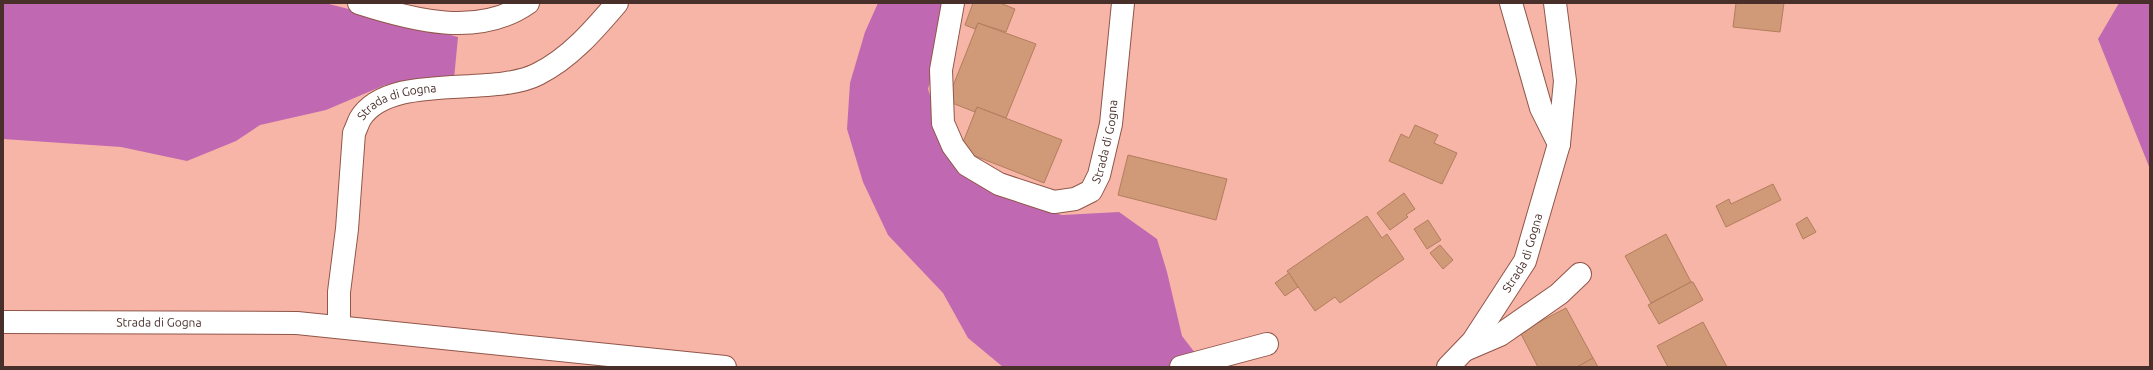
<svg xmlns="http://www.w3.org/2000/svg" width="2153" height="370" font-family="Ubuntu,sans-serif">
  <rect width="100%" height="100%" fill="#f7b5a7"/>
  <!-- forest -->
  <g fill="#c069b2">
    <path d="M3 3H325L458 37 454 79 385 85 326 110 260 125 236 141 187 161 121 147 3 139Z"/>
    <path d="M878 3H953L928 89 944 140 1028 205 1062 215 1119 212 1157 239 1167 272 1182 336 1206 367H1003L968 338 943 293 888 235 863 182 847 129 850 83 865 32Z"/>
    <path d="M2119 3H2150V169L2098 39Z"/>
  </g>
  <!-- building -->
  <g fill="#d09a78" stroke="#b37e5d">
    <path d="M973 3H1000L1015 9 1006 32 978 23 975 29 965 25Z"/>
    <path d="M1736 3H1784L1780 32 1733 27Z"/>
    <path d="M978 23 1036 44 1006 118 977 107 975 112 947 101Z"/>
    <path d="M977 107 1062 140 1044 183 960 150Z"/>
    <path d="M1415 125 1438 135 1434 143 1457 153 1442 184 1389 161 1401 134 1409 138Z"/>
    <path d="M1128 155 1227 179 1216 220 1118 195Z"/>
    <path d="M1773 184 1781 200 1726 227 1716 206 1729 199 1731 204Z"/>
    <path d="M1404 193 1415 209 1406 215 1408 217 1390 230 1377 213Z"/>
    <path d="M1367 216 1382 238 1387 234 1404 259 1340 303 1335 297 1315 311 1287 271Z"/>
    <path d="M1807 217 1816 232 1803 239 1796 224Z"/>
    <path d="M1428 220 1441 240 1427 249 1414 229Z"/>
    <path d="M1666 234 1691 282 1651 303 1625 256Z"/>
    <path d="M1440 245 1453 260 1443 269 1430 253Z"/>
    <path d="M1289 273 1298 287 1285 296 1275 283Z"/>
    <path d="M1691 282H1693L1703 300 1659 324 1648 305Z"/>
    <path d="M1566 308 1593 358 1577 367H1538L1520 332Z"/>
    <path d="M1703 322 1727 367H1668L1657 346Z"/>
    <path d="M1593 358 1598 367H1577Z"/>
  </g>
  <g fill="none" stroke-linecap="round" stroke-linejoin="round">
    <!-- street casing -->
    <g stroke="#905649" stroke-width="24">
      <g id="street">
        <path d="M359 3C412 20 478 38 528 3"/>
        <path id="s1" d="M953 3 941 70 943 123 953 146 967 165 999 184 1054 202 1075 199 1091 191 1099 175 1111 124 1123 3"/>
        <path d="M1511 3 1541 108 1559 144"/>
        <path id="s2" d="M3 322 297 323 725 367"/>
        <path id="s3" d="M339 326V292L347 229 354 133C356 129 358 123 360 119 389 71 492 98 538 74 570 58 594 30 617 3"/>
        <path d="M1465 350 1500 335 1559 294 1580 274"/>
        <path d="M1181 367 1267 344"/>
        <path id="s4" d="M1448 367 1473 341 1525 261 1559 144 1565 81 1555 3"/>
      </g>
    </g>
    <!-- street -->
    <use href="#street" stroke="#fff" stroke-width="22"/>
  </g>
  <g text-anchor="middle" stroke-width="4" stroke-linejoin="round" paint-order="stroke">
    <!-- street labels -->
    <g font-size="12" fill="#492f2a" stroke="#fde1db">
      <text dy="4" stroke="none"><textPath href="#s3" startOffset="252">Strada di Gogna</textPath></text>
      <text dy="4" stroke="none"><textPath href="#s1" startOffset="356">Strada di Gogna</textPath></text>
      <text dy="4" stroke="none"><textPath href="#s4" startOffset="138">Strada di Gogna</textPath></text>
      <text dy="4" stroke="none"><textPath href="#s2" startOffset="156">Strada di Gogna</textPath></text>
    </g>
  </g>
  <!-- border -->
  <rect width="2153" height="370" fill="none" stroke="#492f2a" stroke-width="8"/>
</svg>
